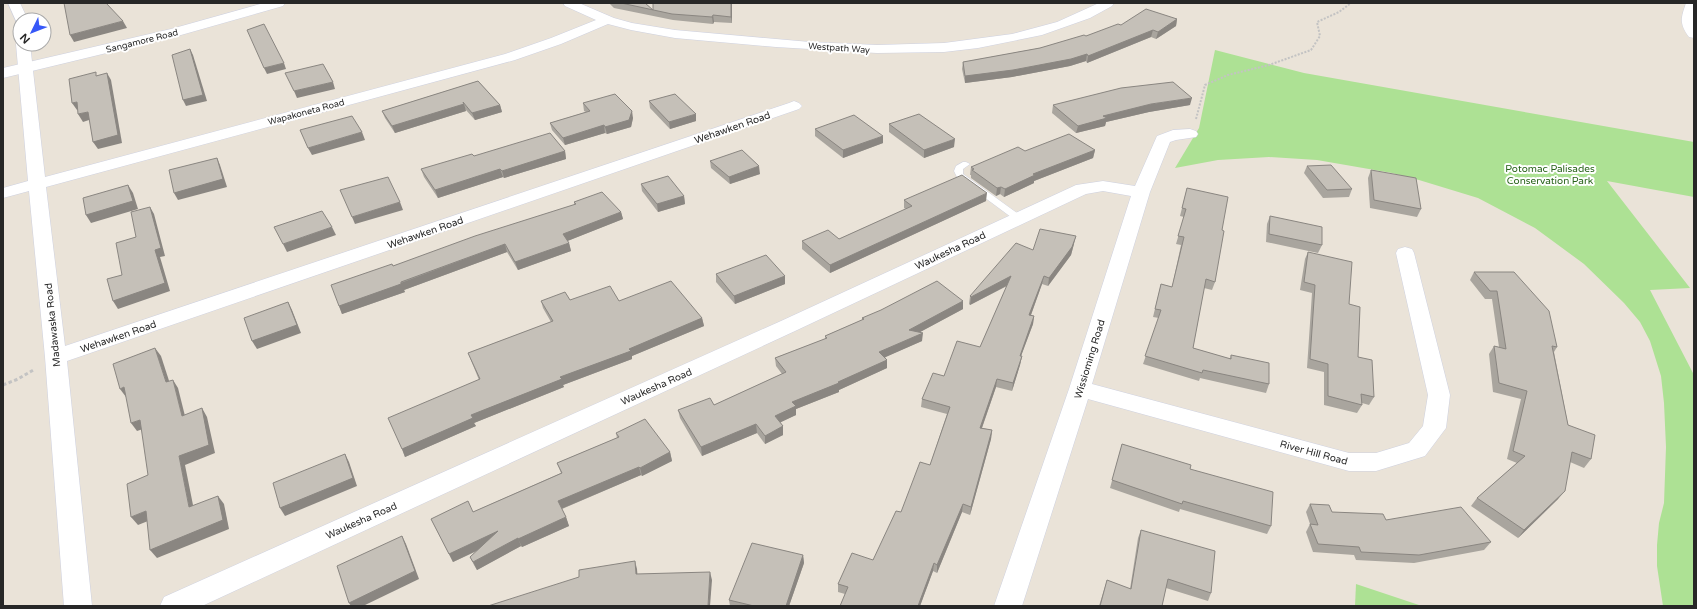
<svg xmlns="http://www.w3.org/2000/svg" width="1697" height="609" font-family="'Varela Round',sans-serif">
  <rect width="100%" height="100%" fill="#eae3d8"/>
  <!-- green -->
  <g fill="#ade194">
    <path d="M1215 50 1304 73 1694 142V197L1607 181 1690 288 1650 290 1694 375V606H1663L1657 566V545L1659 523 1664 503 1666 447 1664 403 1661 376 1650 341 1640 322 1624 303 1584 264 1535 228 1478 198 1419 180 1392 173 1317 160 1269 157 1218 160 1175 168 1199 128Z"/>
    <path d="M1356 584 1422 606H1355Z"/>
  </g>
  <g fill="none" stroke-linecap="round" stroke-linejoin="round">
    <!-- service casing -->
    <g stroke="#ced1e0" stroke-width="1">
      <path id="service" d="M963 162H966L970 164 963 169V174L1021 216 1022 218 1021 220H1015L957 177 954 171 956 166Z"/>
    </g>
    <!-- minor casing -->
    <g stroke="#ced1e0" stroke-width="1">
      <g id="minor">
        <path d="M8 3H20L28 20H20V23H17Z"/>
        <path d="M563 3H579L614 18 632 23 675 30 810 42 877 45 944 43 1012 34 1057 22 1099 3H1114L1112 6 1090 18 1042 35 978 48 944 52 877 53 776 47 675 38 631 30 608 24 561 44 515 60 46 187 65 346 789 103 794 101 799 103 802 106 799 109 67 361 92 606H64L45 357 29 191 3 198V188L28 181 16 44 18 41H20V44H30L45 177 505 54 551 38 596 20 565 6Z"/>
        <path d="M1190 129 1196 131 1198 134 1196 137 1176 140 1170 142 1150 192 1092 384 1349 453H1376L1409 443 1423 426 1428 395 1396 253 1398 249 1405 247 1412 249 1414 253 1450 395 1446 428 1425 456 1376 471H1349L1088 399 1022 606H994L1069 389 1131 196 1103 191 1086 194 795 331 202 606H160L164 597 781 321 1076 185 1103 181 1135 186 1157 136 1173 130Z"/>
      </g>
    </g>
    <!-- tertiary casing -->
    <g stroke="#ced1e0" stroke-width="1">
      <path id="tertiary" d="M264 3H285L283 6 181 35 3 78V68L171 29Z"/>
    </g>
    <!-- secondary casing -->
    <g stroke="#ced1e0" stroke-width="1">
      <path id="secondary" d="M1686 3H1694V38L1689 37C1679 23 1681 18 1686 3Z"/>
    </g>
    <!-- path-far1 -->
    <path stroke="#c3c3c3" stroke-width="2" stroke-dasharray="2 1.5" stroke-linecap="butt" d="M1196 119 1205 85 1228 75 1269 65 1311 50 1320 36 1317 22 1339 12 1351 3"/>
    <!-- path -->
    <path stroke="#c3c3c3" stroke-width="3" stroke-dasharray="3.5 2.5" stroke-linecap="butt" d="M3 385 18 379 35 369"/>
    <!-- service -->
    <use href="#service" fill="#fff" fill-rule="evenodd"/>
    <!-- minor -->
    <use href="#minor" fill="#fff" fill-rule="evenodd"/>
    <!-- tertiary -->
    <use href="#tertiary" fill="#fff" fill-rule="evenodd"/>
    <!-- secondary -->
    <use href="#secondary" fill="#fff" fill-rule="evenodd"/>
  </g>
  <!-- wall -->
  <g fill="#a9a59e">
    <path d="M609 3H645L653 10V3H732V23L714 22 713 24 673 20 614 8Z"/>
    <path d="M1177 19 1176 26 1156 39 1151 37 1087 63 1086 61 1070 66 1012 77 965 83 962 69 963 62 1040 48 1086 36 1121 25Z"/>
    <path d="M478 81 500 105 502 112 475 120 465 109 466 111 395 133 385 118 382 111Z"/>
    <path d="M649 101 696 121 670 129 650 108Z"/>
    <path d="M583 103 633 118 631 127 607 134 605 133 565 145 552 130 550 123 586 112 584 111Z"/>
    <path d="M1053 105H1190L1149 112 1106 122 1105 126 1076 133 1052 113Z"/>
    <path d="M889 124 954 147 924 158 889 132Z"/>
    <path d="M815 129 883 143 843 158 815 136Z"/>
    <path d="M1095 150 1093 158 1034 181V183L1004 197 1000 194 996 196 971 178V175H970L971 167 1025 151Z"/>
    <path d="M565 151 566 159 504 178 503 177 438 198 424 177 421 169 474 156Z"/>
    <path d="M710 161 760 174 730 184 711 168Z"/>
    <path d="M1307 166 1352 189 1349 197 1323 198 1304 173Z"/>
    <path d="M1371 170 1421 209 1417 217 1370 208 1368 178Z"/>
    <path d="M641 184 684 196 685 204 658 212 642 191Z"/>
    <path d="M1187 188 1222 230 1215 282 1212 290 1204 288 1193 348 1230 359 1231 355 1269 384 1266 393 1200 378 1199 381 1143 364 1159 318 1153 317 1161 284 1172 287 1181 245 1176 244 1184 217 1180 216Z"/>
    <path d="M904 200 986 201 830 273 802 249V241L839 239 906 209 904 208Z"/>
    <path d="M574 202 621 212 623 219 567 241 569 243 571 251 518 270 507 252 404 290 405 292 342 314 339 306 393 266 574 205Z"/>
    <path d="M1270 216 1322 245 1318 253 1266 242 1267 224Z"/>
    <path d="M1074 244 1071 255 1048 286 1042 284 1031 315 1034 316 1033 324 1021 356H1022L1020 365 1012 391 996 387 982 428 992 430 991 439 970 515 962 512 937 573 933 571 920 606H840L845 594 838 592V584L873 560 930 465 947 414 921 407 922 399 944 376 980 347 1007 286 970 305 969 304 970 296 1033 250Z"/>
    <path d="M1308 252 1349 304 1358 357 1374 397 1369 405 1362 403V405L1357 413 1324 405V372L1307 368 1312 293 1300 290 1305 259Z"/>
    <path d="M1474 272H1514L1557 347 1554 352 1568 425 1591 459 1584 468 1570 462 1558 499 1518 538 1471 506 1477 498 1517 463 1507 459 1521 399 1493 392 1489 354 1494 346 1499 347 1492 299H1485L1470 280Z"/>
    <path d="M716 274 785 276V284L735 304 716 282Z"/>
    <path d="M570 300 619 301 702 318 704 326 632 356V359L563 385 564 387 474 423 476 426 405 457 402 449 479 380 468 353 551 322 543 308 541 301Z"/>
    <path d="M963 301V309L920 332 922 341 885 357 887 360V368L839 390V392L796 409V415L780 422 783 426V435L765 444 757 433 702 456 680 418 678 410 714 405 782 374 776 366 775 358 825 339V336L862 320V318Z"/>
    <path d="M616 433 670 452 672 461 642 476 641 475 562 509 566 517 569 526 522 547 521 546 477 570 474 565 470 557 477 551 453 562 431 519 473 512 561 473 557 463 617 438Z"/>
    <path d="M1122 444 1190 469 1271 526 1267 534 1180 509 1179 512 1110 488Z"/>
    <path d="M1310 504 1332 512 1386 520 1491 542 1484 550 1414 563 1356 560 1354 555 1313 552 1306 532 1310 524 1306 512Z"/>
    <path d="M1141 530 1211 593 1208 601 1166 588 1162 606H1099L1107 580 1130 589 1138 538Z"/>
    <path d="M803 555 804 563 789 606H730L729 600Z"/>
  </g>
  <!-- shaded-wall -->
  <g fill="#8a8681">
    <path d="M731 3H732V23L731 17Z"/>
    <path d="M713 15 714 22 713 24 712 17Z"/>
    <path d="M1177 19 1176 26 1156 39 1158 32Z"/>
    <path d="M123 21 127 28 74 42 70 35Z"/>
    <path d="M1153 30 1151 37 1087 63 1088 56Z"/>
    <path d="M190 49 193 55 207 101 186 106 183 100Z"/>
    <path d="M1087 54 1086 61 1070 66 1012 77 965 83V76Z"/>
    <path d="M284 63 286 69 267 74 264 68Z"/>
    <path d="M107 73 111 80 122 143 98 149 93 142Z"/>
    <path d="M333 82 335 89 297 98 294 91Z"/>
    <path d="M1192 98 1190 105 1149 112 1106 122 1105 126 1076 133 1078 126 1103 116 1151 104Z"/>
    <path d="M77 102 82 109 77 110 72 103Z"/>
    <path d="M464 104 466 111 395 133 392 126Z"/>
    <path d="M500 105 502 112 475 120 472 113Z"/>
    <path d="M632 111 633 118 631 127 607 134 605 127Z"/>
    <path d="M88 112 92 119 83 122 78 114Z"/>
    <path d="M696 114V121L670 129 669 122Z"/>
    <path d="M604 125 605 133 565 145 563 138Z"/>
    <path d="M362 132 365 140 312 155 308 148Z"/>
    <path d="M883 136V143L843 158V150Z"/>
    <path d="M955 139 954 147 924 158V150Z"/>
    <path d="M1095 150 1093 158 1034 181V183L1004 197 1005 189 1033 174Z"/>
    <path d="M565 151 566 159 504 178 502 171Z"/>
    <path d="M217 158 220 165 227 187 178 200 174 193Z"/>
    <path d="M759 166 760 174 730 184 729 177Z"/>
    <path d="M500 169 503 177 438 198 435 190Z"/>
    <path d="M128 185 133 193 138 209 91 223 86 215Z"/>
    <path d="M1001 187 1000 194 996 196 997 188Z"/>
    <path d="M987 193 986 201 830 273V265Z"/>
    <path d="M684 196 685 204 658 212 657 204Z"/>
    <path d="M400 202 403 210 355 224 352 217Z"/>
    <path d="M150 207 154 214 165 256 160 257 170 291 118 309 113 301 155 250Z"/>
    <path d="M621 212 623 219 565 242 563 234Z"/>
    <path d="M332 227 336 235 287 252 283 244Z"/>
    <path d="M1076 236 1071 255 1048 286 1049 278Z"/>
    <path d="M569 243 571 251 518 270 515 262Z"/>
    <path d="M505 244 507 252 404 290 405 292 342 314 339 306Z"/>
    <path d="M785 276V284L735 304 734 296Z"/>
    <path d="M1011 276 1010 284 970 305 971 297Z"/>
    <path d="M1044 276 1042 284 1028 323 1029 315Z"/>
    <path d="M963 301V309L909 338V330Z"/>
    <path d="M288 302 292 310 301 333 257 349 252 341Z"/>
    <path d="M1034 316 1033 324 1018 364 1020 356Z"/>
    <path d="M702 318 704 326 632 356V359L563 385 564 387 474 423 476 426 405 457 402 449 471 415 560 377Z"/>
    <path d="M923 333 922 341 879 360V352Z"/>
    <path d="M155 348 161 356 172 390 166 382Z"/>
    <path d="M1022 356 1020 365 1012 391 1013 383Z"/>
    <path d="M887 360V368L839 390V392L796 409V415L775 425V416L792 402Z"/>
    <path d="M997 379 996 387 979 436 980 428Z"/>
    <path d="M173 380 178 388 187 424 182 416Z"/>
    <path d="M124 387 130 395 126 397 120 389Z"/>
    <path d="M202 408 207 417 215 453 185 465 195 515 189 507 179 456Z"/>
    <path d="M140 420 146 428 137 431 131 423Z"/>
    <path d="M756 424 757 433 702 456 701 447Z"/>
    <path d="M783 426V435L765 444V436Z"/>
    <path d="M992 430 991 439 970 515 971 507Z"/>
    <path d="M670 452 672 461 642 476 640 468Z"/>
    <path d="M345 454 349 462 357 486 285 516 280 508Z"/>
    <path d="M639 467 641 475 561 509 558 501Z"/>
    <path d="M1565 491 1558 499 1518 538 1524 530Z"/>
    <path d="M218 496 224 504 229 529 157 558 150 550Z"/>
    <path d="M963 504 962 512 937 573V565Z"/>
    <path d="M146 511 153 519 138 525 131 517Z"/>
    <path d="M566 517 569 526 522 547 518 539Z"/>
    <path d="M498 531 501 539 453 562 449 554Z"/>
    <path d="M402 536 406 544 419 579 363 606H351L349 603Z"/>
    <path d="M518 538 521 546 477 570 473 562Z"/>
    <path d="M803 555 804 563 789 606H786Z"/>
    <path d="M635 561 637 569 638 582 636 574Z"/>
    <path d="M934 563 933 571 920 606H918Z"/>
    <path d="M710 572 712 580 710 606H708Z"/>
  </g>
  <!-- building -->
  <g fill="#c5c0b8" stroke="#8a8681">
    <path d="M64 3H106L123 21 70 35Z"/>
    <path d="M621 3H645L653 10V3H731V17L713 15 712 17 672 14Z"/>
    <path d="M1146 9 1177 19 1158 32 1153 30 1088 56 1087 54 1071 59 1013 70 965 76 963 62 1040 48 1084 35 1086 36 1118 24 1121 25Z"/>
    <path d="M264 24 284 63 264 68 247 30Z"/>
    <path d="M190 49 203 95 183 100 172 55Z"/>
    <path d="M323 64 333 82 294 91 285 73Z"/>
    <path d="M96 72V76L107 73 118 135 93 142 88 112 78 114 77 102 72 103 69 79Z"/>
    <path d="M478 81 500 105 472 113 463 102 464 104 392 126 382 111Z"/>
    <path d="M1173 82 1192 98 1151 104 1103 116 1107 118 1078 126 1053 105 1121 88Z"/>
    <path d="M615 94 632 111 629 120 605 127 604 125 563 138 550 123 590 111 583 103Z"/>
    <path d="M675 94 696 114 669 122 649 101Z"/>
    <path d="M919 114 955 139 924 150 889 124Z"/>
    <path d="M854 115 883 136 843 150 815 129Z"/>
    <path d="M352 116 362 132 308 148 300 130Z"/>
    <path d="M550 133 565 151 502 171 500 169 435 190 421 169 472 154 474 156Z"/>
    <path d="M1069 134 1095 150 1033 174 1035 175 1005 189 1001 187 997 188 972 170 974 169 971 167 1018 147 1025 151Z"/>
    <path d="M742 150 759 166 729 177 710 161Z"/>
    <path d="M217 158 223 179 174 193 169 170Z"/>
    <path d="M1331 165 1352 189 1327 190 1307 166Z"/>
    <path d="M1371 170 1416 178 1421 209 1374 200Z"/>
    <path d="M962 175 987 193 830 265 802 241 828 230 839 239 912 206 904 200Z"/>
    <path d="M668 176 684 196 657 204 641 184Z"/>
    <path d="M388 177 400 202 352 217 340 190Z"/>
    <path d="M128 185 133 201 86 215 83 198Z"/>
    <path d="M1187 188 1228 197 1222 230 1224 231 1215 282 1206 279 1193 348 1231 359V355L1269 363V384L1203 370 1202 373 1145 356 1161 310 1155 309 1161 284 1172 287 1184 237 1178 236 1186 209 1182 208Z"/>
    <path d="M602 192 621 212 563 234 569 243 515 262 505 244 401 282V284L339 306 331 285 392 264 393 266 475 236 576 204 574 202Z"/>
    <path d="M150 207 161 248 155 250 165 283 113 301 107 279 122 275 116 243 136 237 131 212Z"/>
    <path d="M322 211 332 227 283 244 274 227Z"/>
    <path d="M1270 216 1322 227V245L1269 234Z"/>
    <path d="M1040 229 1076 236 1072 247 1049 278 1044 276 1029 315 1034 316 1020 356H1022L1013 383 997 379 980 428 992 430 971 507 963 504 937 565 934 563 918 606H840L848 587 838 584 852 553 873 560 896 511 901 512 920 462 930 465 950 407 922 399 933 373 944 376 957 341 980 347 1011 276 971 297 970 296 1016 243 1033 250Z"/>
    <path d="M1308 252 1352 262 1349 304 1360 307 1358 357 1372 360 1374 397 1361 394 1362 405 1328 396V364L1310 359 1315 285 1304 282Z"/>
    <path d="M766 255 785 276 734 296 716 274Z"/>
    <path d="M1474 272H1514L1549 311 1557 347 1552 346 1568 425 1595 435 1591 459 1572 452 1565 491 1524 530 1477 498 1525 456 1513 451 1527 391 1499 383 1494 346 1506 349 1497 291H1490Z"/>
    <path d="M671 281 702 318 629 349 631 351 560 377 562 379 471 415 473 418 402 449 388 418 480 379 468 353 553 321 541 301 565 292 570 300 610 286 619 301Z"/>
    <path d="M937 281 963 301 909 330 923 333 879 352 887 360 838 382 839 383 792 402 796 406 775 416 783 426 765 436 756 424 701 447 678 410 710 398 714 405 786 372 775 358 827 338 825 336 864 319 862 318 881 310Z"/>
    <path d="M288 302 297 325 252 341 244 318Z"/>
    <path d="M155 348 166 382 173 380 182 416 202 408 209 445 179 456 189 507 218 496 223 520 150 550 146 511 131 517 127 484 148 475 140 420 131 423 124 387 120 389 113 364Z"/>
    <path d="M645 419 670 452 640 468 639 467 558 501 566 517 518 539V538L473 562 470 557 498 531 449 554 431 519 468 501 473 512 562 473 557 463 619 437 616 433Z"/>
    <path d="M1122 444 1191 465 1190 469 1273 492 1271 526 1183 501 1182 504 1112 480Z"/>
    <path d="M345 454 353 478 280 508 273 483Z"/>
    <path d="M1310 504 1329 505 1332 512 1383 514 1386 520 1461 507 1491 542 1419 555 1361 552 1359 547 1318 544 1310 524 1318 525Z"/>
    <path d="M1141 530 1215 551 1211 593 1168 579 1162 606H1100L1107 580 1131 589Z"/>
    <path d="M402 536 415 571 349 603 337 566Z"/>
    <path d="M752 543 803 555 786 606H754L729 600Z"/>
    <path d="M635 561 636 574 710 572 708 606H488L579 577V570Z"/>
  </g>
  <g text-anchor="middle" stroke-width="4" stroke-linejoin="round" paint-order="stroke">
    <!-- far-street labels -->
    <g font-size="9" fill="#272727" stroke="#fff">
      <text transform="translate(142 41) rotate(-14)" y="3">Sangamore Road</text>
      <text transform="translate(839 48) rotate(4)" y="3">Westpath Way</text>
      <text transform="translate(306 112) rotate(-15)" y="3">Wapakoneta Road</text>
    </g>
    <!-- street labels -->
    <g font-size="10" fill="#272727" stroke="#fff">
      <text transform="translate(732 127) rotate(-19)" y="4">Wehawken Road</text>
      <text transform="translate(425 232) rotate(-19)" y="4">Wehawken Road</text>
      <text transform="translate(950 250) rotate(-25)" y="4">Waukesha Road</text>
      <text transform="translate(52 325) rotate(-96)" y="4">Madawaska Road</text>
      <text transform="translate(118 336) rotate(-19)" y="4">Wehawken Road</text>
      <text transform="translate(1089 359) rotate(-73)" y="4">Wissioming Road</text>
      <text transform="translate(656 386) rotate(-24)" y="4">Waukesha Road</text>
      <text transform="translate(1314 452) rotate(15)" y="4">River Hill Road</text>
      <text transform="translate(361 520) rotate(-24)" y="4">Waukesha Road</text>
    </g>
    <!-- park labels -->
    <g font-size="10" fill="#276219" stroke="#fff">
      <text x="1550" y="172">Potomac Palisades<tspan x="1550" dy="12">Conservation Park</tspan></text>
    </g>
  </g>
  <!-- border -->
  <rect width="1697" height="609" fill="none" stroke="#272727" stroke-width="8"/>
  <!-- north arrow -->
  <g transform="translate(32 32) rotate(227)"><circle r="19" fill="#ffffff" stroke="#a9a9a9"/>
  <path d="M0-3L7 15L0 10L-7 15Z" fill="#3758f8"/>
  <text y="-6" font-size="11" font-weight="bold" text-anchor="middle" fill="#272727">N</text>
  </g>
</svg>
